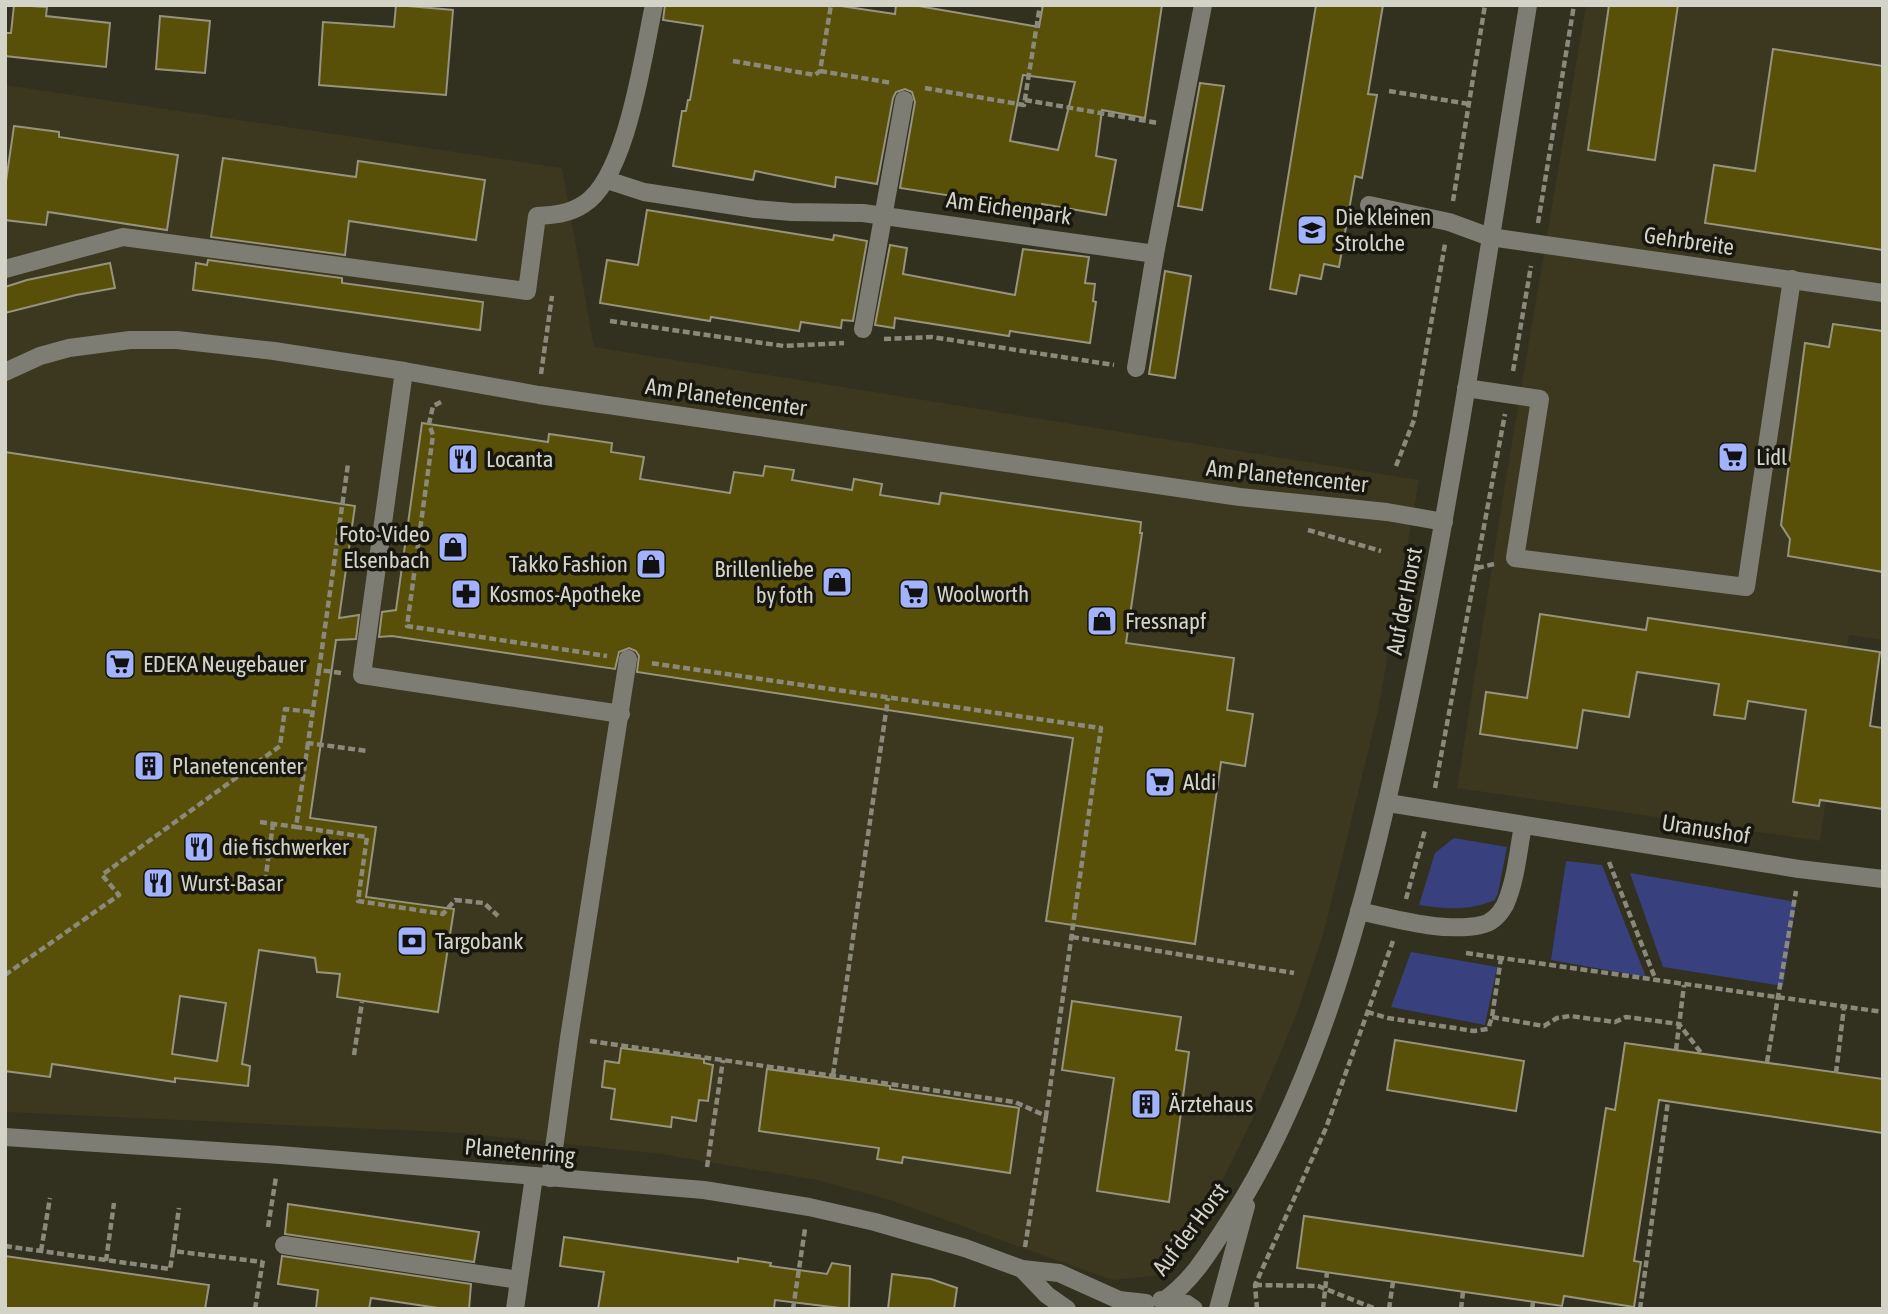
<svg xmlns="http://www.w3.org/2000/svg" width="1888" height="1314" font-family="'Asap Condensed',sans-serif">
  <rect width="100%" height="100%" fill="#32301e"/>
  <!-- built -->
  <g fill="#3b381f">
    <path d="M1586 5H1883V640L1849 635 1820 841 1457 788 1506 478Z"/>
    <path d="M5 85 562 168 594 347 1419 480 1378 711 1325 928 1297 1013 1253 1118 1213 1200 1162 1275 1112 1280 887 1199 817 1180 661 1154 463 1133 5 1112Z"/>
  </g>
  <!-- green -->
  <g fill="#38417e">
    <path d="M1454 838 1507 847 1498 893 1495 900C1470 911 1446 909 1419 905L1435 853Z"/>
    <path d="M1566 861 1602 865 1646 977 1551 960Z"/>
    <path d="M1630 873 1796 902 1783 986 1663 967Z"/>
    <path d="M1411 952 1497 967 1485 1025 1391 1007Z"/>
  </g>
  <!-- building -->
  <g fill="#584f08" stroke="#96937e" stroke-width="2" fill-rule="evenodd">
    <path d="M14 5 47 7 46 16 110 23 106 67 5 56V33H11Z"/>
    <path d="M396 5 453 10 446 95 319 85 323 22 394 27Z"/>
    <path d="M665 5H834L895 14 896 5H913L1039 27 1043 5H1162L1145 118 1102 110 1096 156 1116 160 1106 215 1042 204 1041 213 1005 204 900 188 915 102 912 92 905 89 896 92 893 98 877 184 836 177 835 187 755 171 753 180 673 166 682 111H686L688 100H690L703 26 663 20ZM1023 75 1075 82 1058 150 1010 141Z"/>
    <path d="M1316 5H1383L1368 94 1377 95 1362 178 1355 176 1339 267 1324 264 1321 279 1300 275 1296 294 1270 289Z"/>
    <path d="M1609 5H1678L1655 160 1588 150Z"/>
    <path d="M160 16 210 21 205 73 156 69Z"/>
    <path d="M1773 49 1883 66V250L1705 223 1714 165 1755 171Z"/>
    <path d="M1200 83 1224 86 1202 210 1178 206Z"/>
    <path d="M14 126 59 132V137L178 155 167 230 48 212 46 225 5 220V188Z"/>
    <path d="M223 158 356 177 358 161 485 180 476 240 349 221 345 255 211 237Z"/>
    <path d="M647 210 833 240 834 235 867 241 853 321 842 320 841 328 801 322 799 331 711 317 710 321 600 303 607 260 638 265Z"/>
    <path d="M890 245 907 248 903 274 1015 295 1023 249 1089 257 1085 283 1095 284 1093 301 1096 302 1090 343 1010 331 1009 336 895 318 894 328 875 325Z"/>
    <path d="M208 260 342 278V283L483 302 480 330 193 290 196 263 207 265Z"/>
    <path d="M110 263 115 288 76 295 5 313V287L27 280Z"/>
    <path d="M1165 271 1191 276 1175 378 1149 374Z"/>
    <path d="M1833 324 1883 331V572L1788 556 1790 539 1781 525 1805 343 1829 347Z"/>
    <path d="M422 423 548 442 549 434 612 443 611 452 644 457 640 479 730 493 734 472 763 476 765 466 794 470 792 480 852 490 854 479 882 484 880 495 939 504 941 493 1141 522 1140 533H1142L1126 643 1234 658 1227 710 1253 714 1245 766 1221 762 1195 944 1046 921 1073 738 637 672 639 656 636 651 629 648 619 652 615 669 392 636 379 637 382 612 396 610Z"/>
    <path d="M5 452 355 506 339 618 359 615 356 639 336 640 310 818 376 827 366 897 454 909 438 1012 337 997 340 974 317 972 315 958 259 950 242 1064 250 1066 248 1086 175 1078V1082L52 1064 50 1077 5 1071ZM180 996 226 1003 217 1061 172 1054Z"/>
    <path d="M1540 614 1646 630 1648 618 1880 652 1870 726 1883 728V809L1820 800 1819 806 1793 802 1806 710 1748 701 1745 719 1714 715 1719 684 1637 672 1629 717 1583 710 1577 748 1480 734 1486 692 1527 698Z"/>
    <path d="M1072 1001 1181 1017 1176 1050 1189 1052 1169 1202 1097 1191 1114 1078 1062 1070Z"/>
    <path d="M1395 1040 1524 1061 1516 1111 1387 1090Z"/>
    <path d="M1625 1043 1883 1079V1133L1659 1100 1634 1261 1641 1262 1634 1307 1564 1296 1562 1306 1297 1268 1304 1216 1583 1256 1606 1108 1615 1110Z"/>
    <path d="M621 1048 704 1059V1063L713 1065 708 1101 699 1100 696 1121 672 1117 671 1127 611 1119 615 1089 602 1087 605 1061 619 1063Z"/>
    <path d="M767 1069 890 1086V1089L1019 1108 1010 1173 903 1157 902 1163 877 1159 879 1148 759 1131Z"/>
    <path d="M288 1204 479 1232 474 1262 285 1234Z"/>
    <path d="M564 1237 738 1262V1258L771 1263 770 1266 827 1274 832 1263 850 1266 849 1309 775 1300 774 1309H598L604 1272 560 1266Z"/>
    <path d="M5 1256 209 1285 205 1309H5Z"/>
    <path d="M282 1256 471 1284 469 1309H445L371 1298 369 1309H316L318 1290 278 1284Z"/>
    <path d="M892 1274 931 1279 957 1288 954 1309H888Z"/>
  </g>
  <g fill="none" stroke-linecap="round" stroke-linejoin="round">
    <!-- path -->
    <g stroke="#8b897b" stroke-width="4.5" stroke-dasharray="7 3.5" stroke-linecap="butt">
      <path d="M733 61 815 75 820 71 831 5"/>
      <path d="M820 71 892 83"/>
      <path d="M925 88 1024 105 1040 5"/>
      <path d="M1389 91 1469 104"/>
      <path d="M1025 100 1158 123"/>
      <path d="M1453 201 1485 5"/>
      <path d="M1538 223 1574 5"/>
      <path d="M610 321 784 346 844 343"/>
      <path d="M884 339 932 337 1114 365"/>
      <path d="M1513 371 1531 266"/>
      <path d="M541 374 552 296"/>
      <path d="M441 402 433 406 429 424 433 435 407 626 607 656"/>
      <path d="M1396 466 1414 420 1445 244"/>
      <path d="M1308 530 1381 551"/>
      <path d="M1477 568 1494 564"/>
      <path d="M319 670 348 464"/>
      <path d="M341 673 319 670 308 743 367 751"/>
      <path d="M308 743 296 827 367 837 358 901 443 914 455 900 484 903 498 916"/>
      <path d="M1435 788 1505 414"/>
      <path d="M260 822 296 827"/>
      <path d="M1609 862 1655 978"/>
      <path d="M265 882 273 824"/>
      <path d="M1406 899 1425 830"/>
      <path d="M1072 937 1294 973"/>
      <path d="M1466 953 1883 1012"/>
      <path d="M5 975 119 895 102 875 280 746 285 709 312 712"/>
      <path d="M1367 1012 1388 1018 1474 1031 1488 1029 1492 1017 1501 958"/>
      <path d="M1492 1017 1544 1026 1557 1018 1570 1016 1615 1022 1626 1017 1679 1024 1702 1054"/>
      <path d="M590 1041 1015 1102 1046 1116 1101 728 650 663"/>
      <path d="M1676 1050 1684 985"/>
      <path d="M354 1055 362 1002"/>
      <path d="M1767 1062 1796 891"/>
      <path d="M1836 1073 1844 1007"/>
      <path d="M833 1075 888 698"/>
      <path d="M707 1167 723 1060"/>
      <path d="M268 1227 276 1177"/>
      <path d="M1171 1239 1186 1247"/>
      <path d="M5 1246 170 1269 173 1251 262 1262"/>
      <path d="M1025 1247 1046 1116"/>
      <path d="M41 1251 50 1198"/>
      <path d="M173 1251 179 1208"/>
      <path d="M106 1261 114 1203"/>
      <path d="M1255 1285 1318 1286 1376 1309"/>
      <path d="M255 1309 263 1260"/>
      <path d="M793 1309 805 1229"/>
      <path d="M1257 1309 1255 1285 1326 1128 1393 941"/>
      <path d="M1323 1309 1327 1272"/>
      <path d="M1389 1309 1393 1282"/>
      <path d="M1461 1309 1463 1292"/>
      <path d="M1532 1309 1533 1302"/>
      <path d="M1640 1309 1668 1101"/>
    </g>
    <!-- minor -->
    <g stroke="#7e7d74" stroke-width="18">
      <path d="M607 180 644 192 755 209 791 212 863 213 1155 254 1203 5"/>
      <path d="M1369 205 1449 222 1490 237 1883 293"/>
      <path d="M5 269 123 237 527 291 537 216C554 215 569 214 584 204 627 177 643 55 654 5"/>
      <path d="M863 329 904 100"/>
      <path d="M1136 368 1155 254"/>
      <path d="M404 371 362 675 621 714"/>
      <path d="M5 372 40 356 69 348 130 340H177L274 351 404 371 539 395 1240 497 1387 512 1444 522"/>
      <path d="M1466 388 1540 399 1515 558 1746 587 1792 279"/>
      <path d="M1388 803 1799 869 1883 879"/>
      <path d="M1359 911C1395 919 1445 933 1481 925 1492 923 1500 914 1505 905 1516 881 1518 851 1523 826"/>
      <path d="M5 1137 280 1155 704 1190 809 1207 875 1222 965 1248 1022 1269 1059 1273 1119 1300 1146 1303"/>
      <path d="M550 1178 569 1038 628 659"/>
      <path d="M284 1245 519 1280"/>
      <path d="M1022 1269 1047 1295 1067 1309"/>
      <path d="M1166 1299C1194 1279 1211 1249 1230 1220 1328 1069 1376 862 1412 686 1458 461 1491 232 1528 5"/>
      <path d="M1161 1300 1187 1304 1194 1309"/>
      <path d="M515 1309 534 1176"/>
      <path d="M1218 1309 1246 1206"/>
    </g>
  </g>
  <!-- icons -->
  <defs>
    <g id="school-square" transform="scale(1.575)"><rect x="-9" y="-9" width="18" height="18" rx="4" fill="#a2b2fd" stroke="#18170f"/><path d="M0-5L7-2L0 1L-7-2ZM-4 1L0 2.5L4 1V4Q0 6-4 4Z" fill="#111"/></g>
    <g id="supermarket-square" transform="scale(1.575)"><rect x="-9" y="-9" width="18" height="18" rx="4" fill="#a2b2fd" stroke="#18170f"/><path d="M-6-5.5h2.5l.6 2H6L4.5 2H-2.5L-4.4-4H-6ZM-1.5 3.2a1.3 1.3 0 1 0 .1 0ZM3 3.2a1.3 1.3 0 1 0 .1 0Z" fill="#111"/></g>
    <g id="restaurant-square" transform="scale(1.575)"><rect x="-9" y="-9" width="18" height="18" rx="4" fill="#a2b2fd" stroke="#18170f"/><path d="M-5-6h1v4h1v-4h1v4h1v-4h1v5L-1.5 .5V6h-2V.5L-5-1ZM5-6V6H3V1.5H1.5Q1.5-4 5-6Z" fill="#111"/></g>
    <g id="shop-square" transform="scale(1.575)"><rect x="-9" y="-9" width="18" height="18" rx="4" fill="#a2b2fd" stroke="#18170f"/><path d="M-5-2.5h2.3a2.7 3.5 0 0 1 5.4 0H5L5.5 6h-11ZM-1.5-2.5h3a1.5 2.3 0 0 0-3 0Z" fill="#111"/></g>
    <g id="pharmacy-square" transform="scale(1.575)"><rect x="-9" y="-9" width="18" height="18" rx="4" fill="#a2b2fd" stroke="#18170f"/><path d="M-2-6h4v4h4v4h-4v4h-4v-4h-4v-4h4Z" fill="#111"/></g>
    <g id="building-square" transform="scale(1.575)"><rect x="-9" y="-9" width="18" height="18" rx="4" fill="#a2b2fd" stroke="#18170f"/><path d="M-4-6H4V6H1V3H-1V6H-4ZM-2.5-4.3h1.7v1.8h-1.7ZM.8-4.3h1.7v1.8H.8ZM-2.5-1h1.7V.8h-1.7ZM.8-1h1.7V.8H.8Z" fill="#111"/></g>
    <g id="bank-square" transform="scale(1.575)"><rect x="-9" y="-9" width="18" height="18" rx="4" fill="#a2b2fd" stroke="#18170f"/><path d="M-6-4H6V4H-6ZM0-2.3a2.3 2.3 0 1 0 0 4.6a2.3 2.3 0 1 0 0-4.6Z" fill="#111"/></g>
  </defs>
  <g fill-rule="evenodd">
    <use href="#school-square" x="1312" y="230"/>
    <use href="#supermarket-square" x="1733" y="457"/>
    <use href="#restaurant-square" x="463" y="459"/>
    <use href="#shop-square" x="453" y="547"/>
    <use href="#shop-square" x="651" y="564"/>
    <use href="#shop-square" x="837" y="582"/>
    <use href="#pharmacy-square" x="466" y="594"/>
    <use href="#supermarket-square" x="914" y="594"/>
    <use href="#shop-square" x="1102" y="621"/>
    <use href="#supermarket-square" x="120" y="664"/>
    <use href="#building-square" x="149" y="766"/>
    <use href="#supermarket-square" x="1160" y="782"/>
    <use href="#restaurant-square" x="199" y="847"/>
    <use href="#restaurant-square" x="158" y="883"/>
    <use href="#bank-square" x="412" y="941"/>
    <use href="#building-square" x="1146" y="1104"/>
  </g>
  <g text-anchor="middle" stroke-width="7" stroke-linejoin="round" paint-order="stroke">
    <!-- street labels -->
    <g font-size="23" fill="#d4d3c8" stroke="#18170f">
      <text transform="translate(1009 208) rotate(8)" y="8">Am Eichenpark</text>
      <text transform="translate(1689 241) rotate(8)" y="8">Gehrbreite</text>
      <text transform="translate(726 397) rotate(8)" y="8">Am Planetencenter</text>
      <text transform="translate(1287 476) rotate(6)" y="8">Am Planetencenter</text>
      <text transform="translate(1404 601) rotate(-79)" y="8">Auf der Horst</text>
      <text transform="translate(1706 829) rotate(9)" y="8">Uranushof</text>
      <text transform="translate(520 1151) rotate(5)" y="8">Planetenring</text>
      <text transform="translate(1190 1229) rotate(-53)" y="8">Auf der Horst</text>
    </g>
    <!-- poi labels -->
    <g font-size="23" fill="#d4d3c8" stroke="#18170f" text-anchor="start">
      <text x="1335" y="225">Die kleinen<tspan x="1335" dy="26">Strolche</tspan></text>
      <text x="1756" y="465">Lidl</text>
      <text x="486" y="467">Locanta</text>
      <text x="430" y="542" text-anchor="end">Foto-Video<tspan x="430" dy="26">Elsenbach</tspan></text>
      <text x="628" y="572" text-anchor="end">Takko Fashion</text>
      <text x="814" y="577" text-anchor="end">Brillenliebe<tspan x="814" dy="26">by foth</tspan></text>
      <text x="489" y="602">Kosmos-Apotheke</text>
      <text x="937" y="602">Woolworth</text>
      <text x="1125" y="629">Fressnapf</text>
      <text x="143" y="672">EDEKA Neugebauer</text>
      <text x="172" y="774">Planetencenter</text>
      <text x="1183" y="790">Aldi</text>
      <text x="222" y="855">die fischwerker</text>
      <text x="181" y="891">Wurst-Basar</text>
      <text x="435" y="949">Targobank</text>
      <text x="1169" y="1112">Ärztehaus</text>
    </g>
  </g>
  <!-- border -->
  <rect width="1888" height="1314" fill="none" stroke="#d4d3c8" stroke-width="14"/>
</svg>
